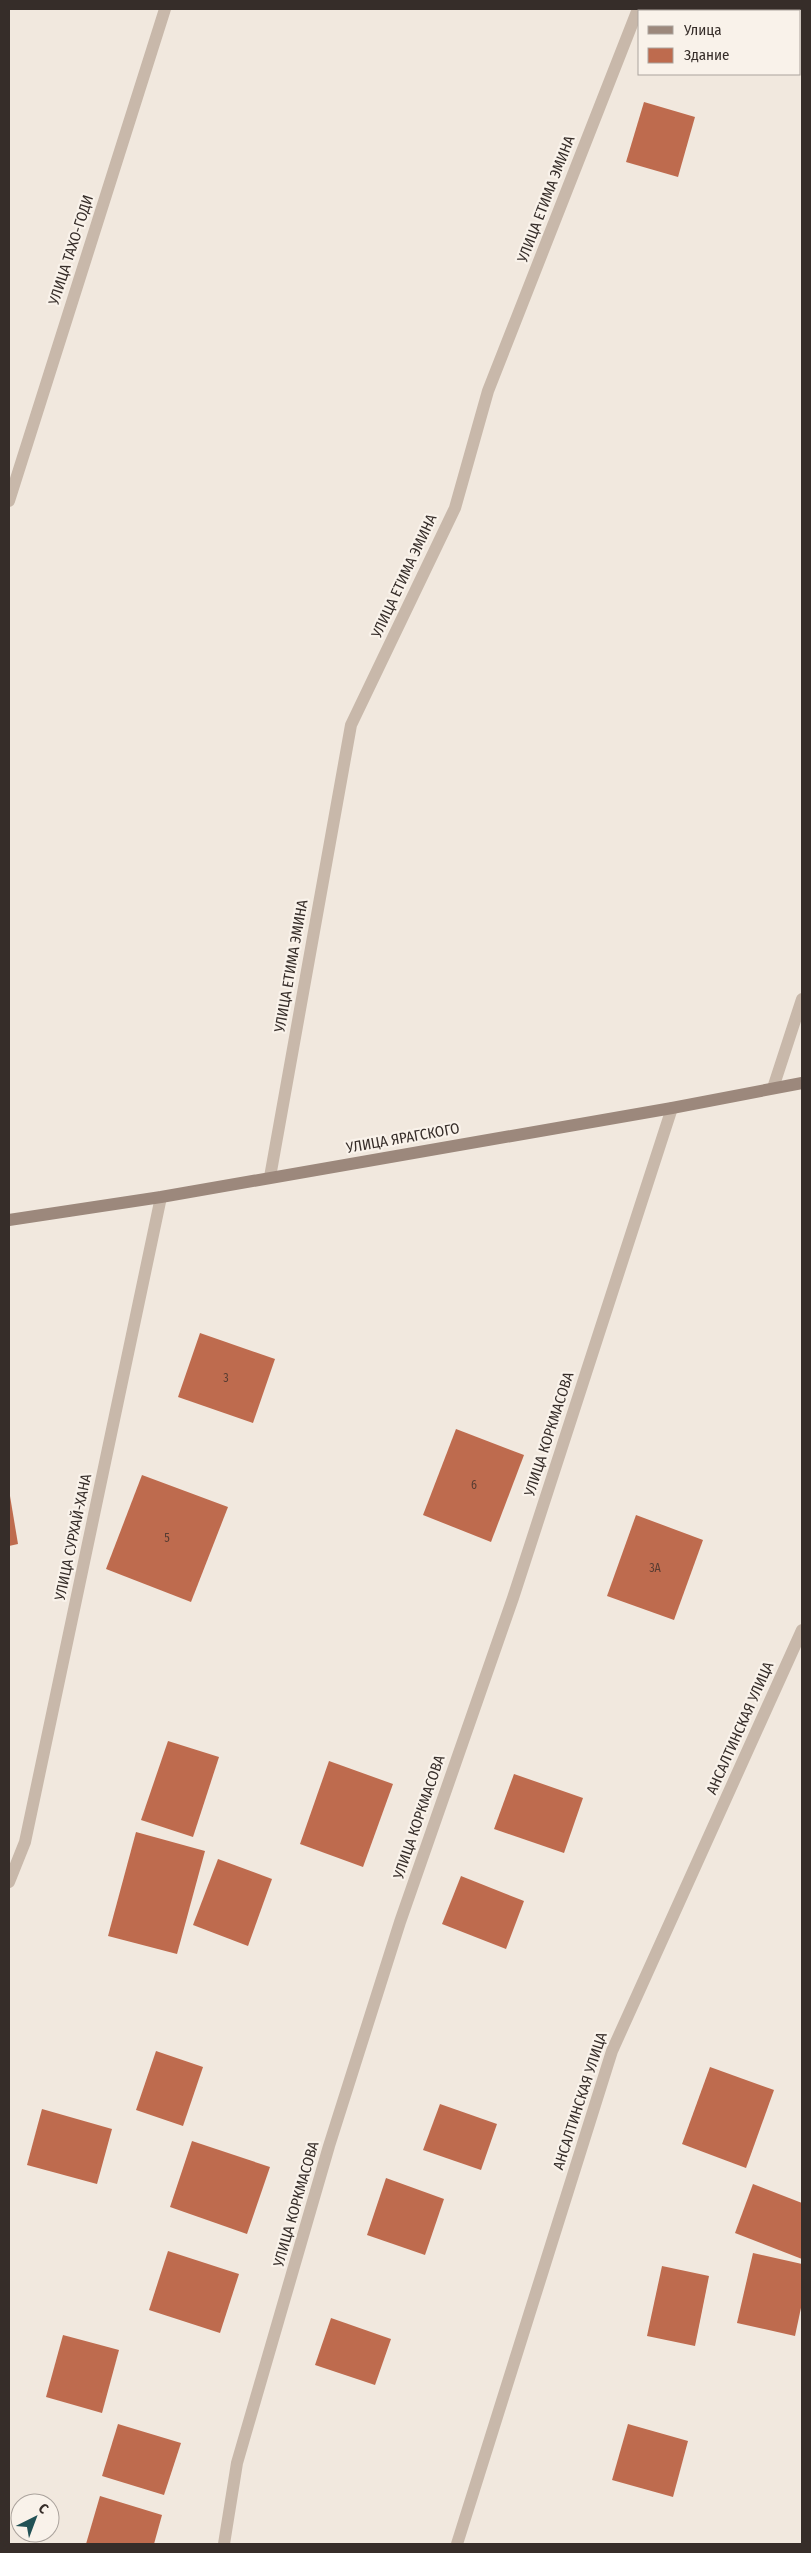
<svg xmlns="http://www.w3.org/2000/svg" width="811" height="2553" font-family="'Fira Sans Condensed',sans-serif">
  <rect width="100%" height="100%" fill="#f1e8de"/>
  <!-- building -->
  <g fill="#be6b4e">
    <path d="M644 102 695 117 678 177 626 162Z"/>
    <path d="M200 1333 275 1359 253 1423 178 1397Z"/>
    <path d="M456 1429 524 1455 491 1542 423 1515Z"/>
    <path d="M142 1475 228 1507 191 1602 106 1569Z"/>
    <path d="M10 1496 18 1544 9 1546V1497Z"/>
    <path d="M636 1515 703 1540 674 1620 607 1596Z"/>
    <path d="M168 1741 219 1757 193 1837 141 1820Z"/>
    <path d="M329 1761 393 1784 363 1867 300 1844Z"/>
    <path d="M514 1774 583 1798 564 1853 494 1829Z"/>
    <path d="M136 1832 205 1851 177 1954 108 1936Z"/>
    <path d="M218 1859 272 1879 248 1946 193 1925Z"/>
    <path d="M461 1876 524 1901 506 1949 442 1924Z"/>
    <path d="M156 2051 203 2067 183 2126 136 2110Z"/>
    <path d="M710 2067 774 2090 746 2168 682 2144Z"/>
    <path d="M440 2104 497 2124 481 2170 423 2150Z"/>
    <path d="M42 2109 112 2129 97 2184 27 2165Z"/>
    <path d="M192 2141 270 2167 247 2234 170 2207Z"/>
    <path d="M386 2178 444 2199 425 2255 367 2235Z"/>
    <path d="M753 2184 802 2203V2259L735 2233Z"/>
    <path d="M168 2251 239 2274 220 2333 149 2310Z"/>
    <path d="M753 2253 802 2264V2303L795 2336 737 2323Z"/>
    <path d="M662 2266 709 2276 695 2346 647 2336Z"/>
    <path d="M331 2318 391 2339 375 2385 315 2365Z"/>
    <path d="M63 2335 119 2350 102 2413 46 2397Z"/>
    <path d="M118 2424 181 2443 164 2495 102 2476Z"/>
    <path d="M628 2424 688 2441 673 2497 612 2480Z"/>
    <path d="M100 2496 162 2515 154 2544H86Z"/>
  </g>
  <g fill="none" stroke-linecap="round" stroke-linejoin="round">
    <!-- minor -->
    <g stroke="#c8b8aa" stroke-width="12">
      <path d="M9 501 165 9"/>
      <path d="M773 1088 802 999"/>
      <path d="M270 1177 351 725 455 508 488 391 638 9"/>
      <path d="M9 1882 25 1842 161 1197"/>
      <path d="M224 2544 237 2463 329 2146 400 1922 513 1598 672 1108"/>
      <path d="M457 2544 612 2051 802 1630"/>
    </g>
    <!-- secondary -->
    <path stroke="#9c887c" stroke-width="12" d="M9 1220 161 1197 672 1108 802 1083"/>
  </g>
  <g text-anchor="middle" stroke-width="4.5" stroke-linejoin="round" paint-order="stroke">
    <!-- number labels -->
    <g font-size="12" fill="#583c32">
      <text x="226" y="1382">3</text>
      <text x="474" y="1489">6</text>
      <text x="167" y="1542">5</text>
      <text x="655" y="1572">3А</text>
    </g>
    <!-- street labels -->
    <g font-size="15" fill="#362d29" stroke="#f9f2ea">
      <text transform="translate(546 199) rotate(-69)" y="5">УЛИЦА ЕТИМА ЭМИНА</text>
      <text transform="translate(71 250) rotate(-72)" y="5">УЛИЦА ТАХО-ГОДИ</text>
      <text transform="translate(404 576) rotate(-65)" y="5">УЛИЦА ЕТИМА ЭМИНА</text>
      <text transform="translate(291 966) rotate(-80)" y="5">УЛИЦА ЕТИМА ЭМИНА</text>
      <text transform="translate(403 1138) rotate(-10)" y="5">УЛИЦА ЯРАГСКОГО</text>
      <text transform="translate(549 1434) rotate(-72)" y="5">УЛИЦА КОРКМАСОВА</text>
      <text transform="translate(73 1537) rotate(-78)" y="5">УЛИЦА СУРХАЙ-ХАНА</text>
      <text transform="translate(740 1728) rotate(-66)" y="5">АНСАЛТИНСКАЯ УЛИЦА</text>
      <text transform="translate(419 1817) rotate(-71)" y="5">УЛИЦА КОРКМАСОВА</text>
      <text transform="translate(580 2101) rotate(-72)" y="5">АНСАЛТИНСКАЯ УЛИЦА</text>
      <text transform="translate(296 2204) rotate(-74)" y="5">УЛИЦА КОРКМАСОВА</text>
    </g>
  </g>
  <!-- border -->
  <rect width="811" height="2553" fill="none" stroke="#362d29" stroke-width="20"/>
  <!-- legend -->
  <rect x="638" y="10" width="162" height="65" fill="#f9f2ea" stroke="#aba39d"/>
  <rect x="648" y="26" width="25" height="8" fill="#9c887c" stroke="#aba39d"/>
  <text x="684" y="35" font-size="15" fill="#362d29">Улица</text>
  <rect x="648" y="48" width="25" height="15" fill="#be6b4e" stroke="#aba39d"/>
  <text x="684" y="60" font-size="15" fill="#362d29">Здание</text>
  <!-- north arrow -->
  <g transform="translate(35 2518) rotate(42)"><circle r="24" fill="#f9f2ea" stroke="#aba39d"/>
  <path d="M0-4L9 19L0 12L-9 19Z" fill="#215155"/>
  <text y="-8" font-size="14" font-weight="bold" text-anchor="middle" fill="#362d29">С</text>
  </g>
</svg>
